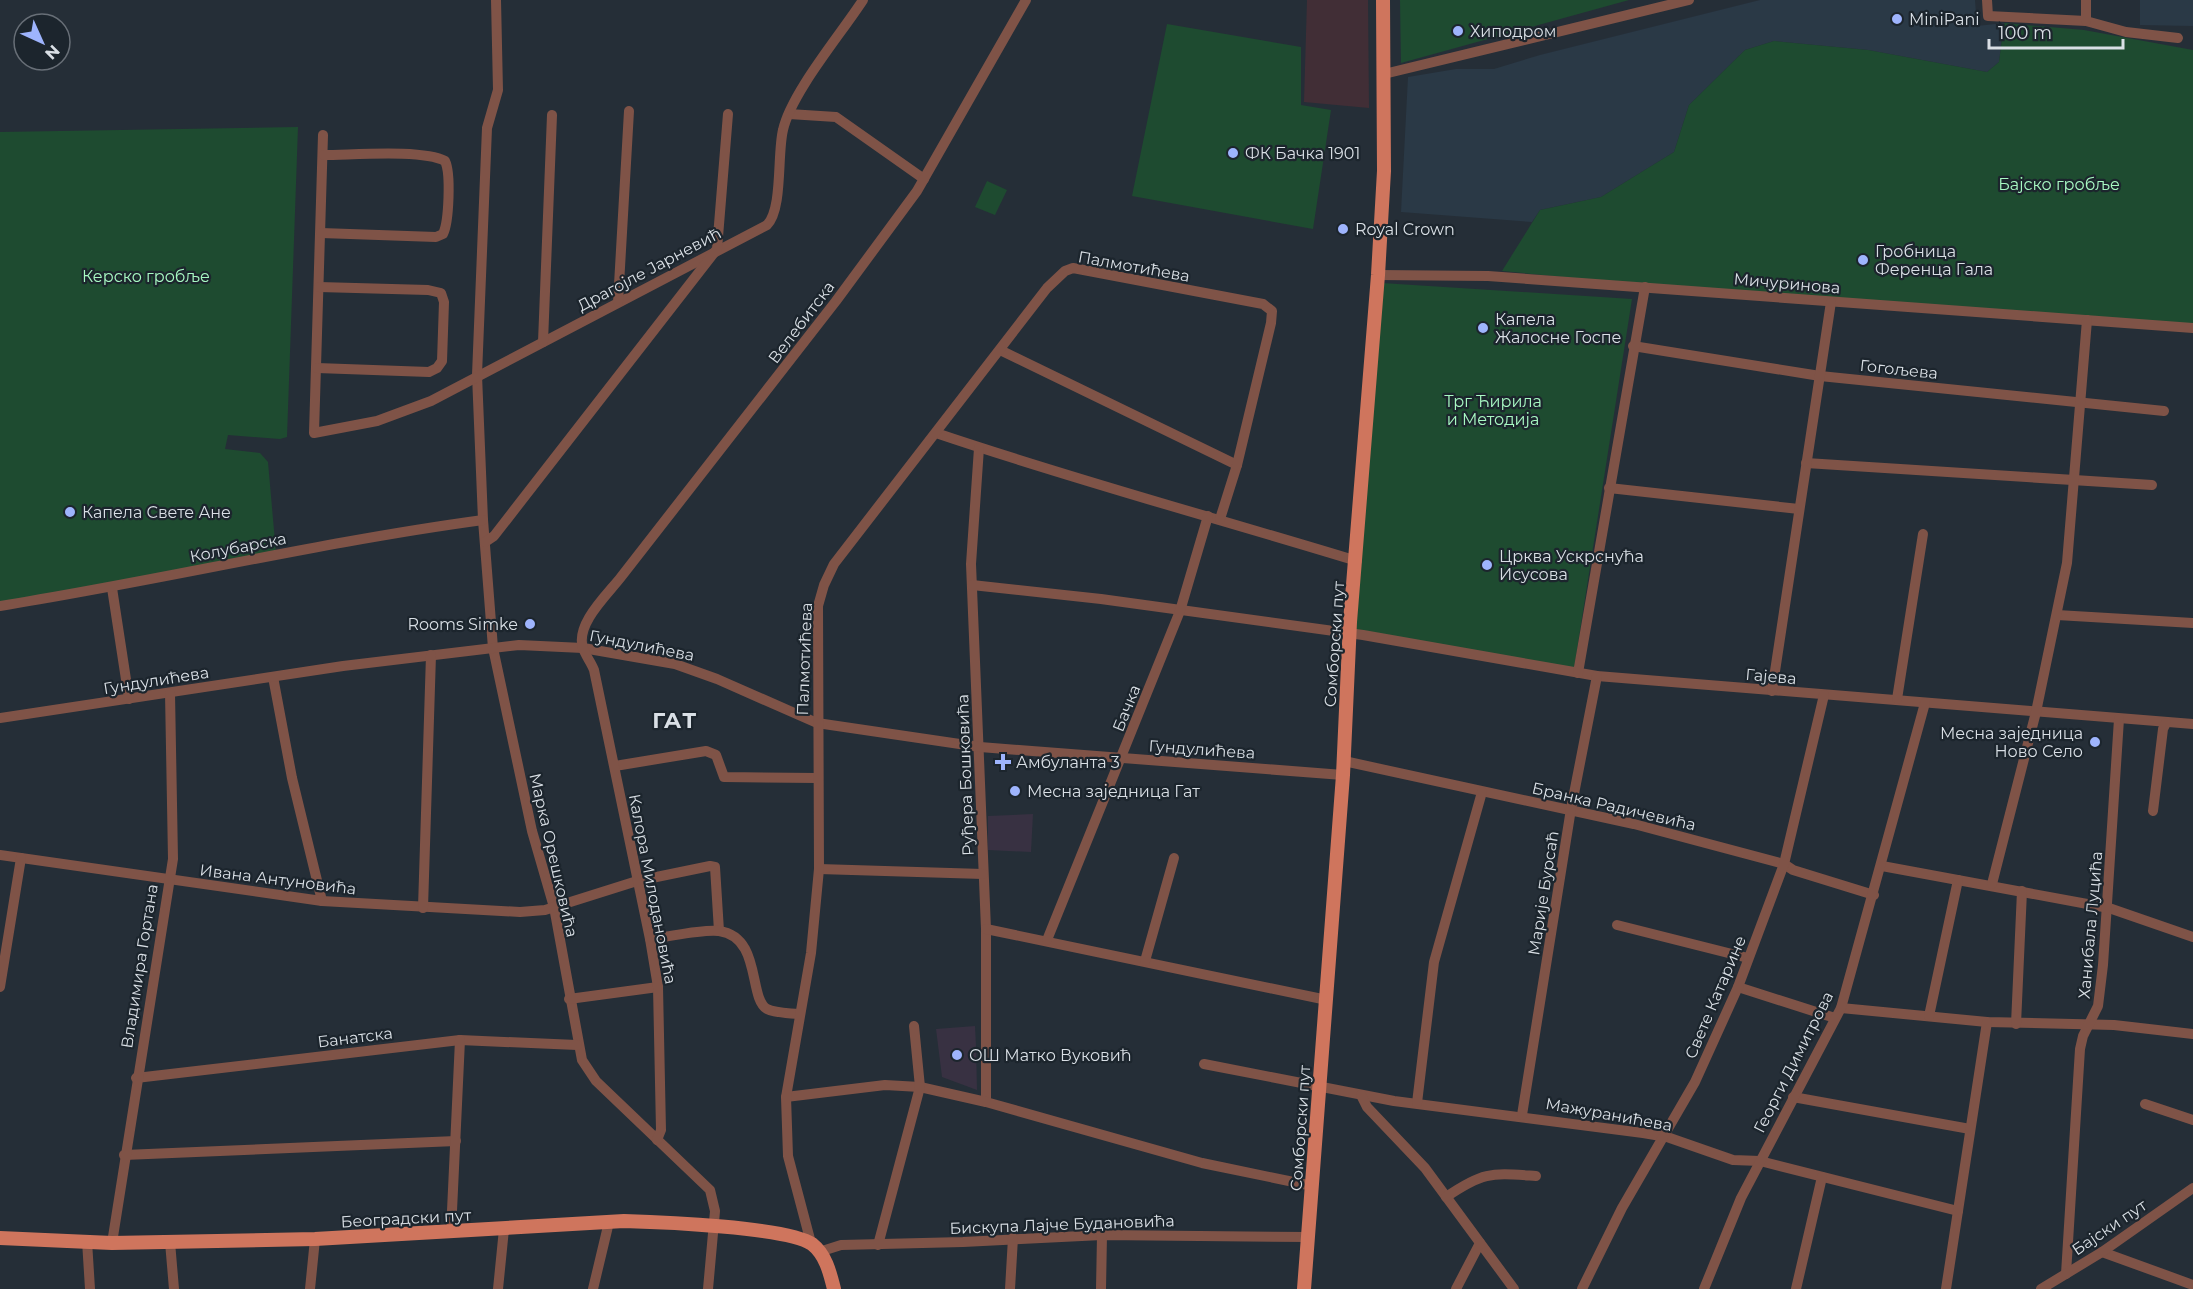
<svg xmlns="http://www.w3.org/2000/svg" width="2193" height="1289" font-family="Montserrat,sans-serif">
  <rect width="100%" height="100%" fill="#252e37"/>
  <!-- commercial -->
  <path fill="#412e36" d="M1307 0H1368L1369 108 1304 102Z"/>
  <!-- built -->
  <g fill="#2a3946">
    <path d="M1760 0H1975L1977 26 2004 23 1999 62 1987 72 1868 50 1774 41 1745 50 1689 105 1674 152 1601 197 1540 210 1532 222 1401 212 1408 77 1456 69H1494L1540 55Z"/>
    <path d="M2140 0H2193V26L2140 25Z"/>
  </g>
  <!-- education -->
  <g fill="#383142">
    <path d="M1033 814 1031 852 988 850V816Z"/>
    <path d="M975 1026 976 1046 977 1090 942 1077 936 1029Z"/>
  </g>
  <!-- green -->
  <g fill="#1e4b30">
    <path d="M1400 0H1629L1401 63Z"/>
    <path d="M2004 23 2084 30 2193 50V326L1755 296 1502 271 1540 210 1601 197 1674 152 1689 105 1745 50 1774 41 1868 50 1987 72 1999 62Z"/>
    <path d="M1167 24 1301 47V105L1331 110 1313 229 1132 196Z"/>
    <path d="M298 127 287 437 280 439 228 435 225 449 260 453 268 462 276 553 0 607V132Z"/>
    <path d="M987 181 1007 190 995 215 975 207Z"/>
    <path d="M1382 283 1632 299 1574 669 1356 631Z"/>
  </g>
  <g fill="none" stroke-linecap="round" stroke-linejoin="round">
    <!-- minor -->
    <g stroke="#7f5347" stroke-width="10">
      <path d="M496 0 498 90 487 128 477 375 483 520 493 648 532 831 554 907 582 1060 596 1081 710 1190 715 1211 708 1289"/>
      <path d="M1987 0 1988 16 2086 21 2126 32 2178 38"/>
      <path d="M2086 21V0"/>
      <path d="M1384 74 1689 0"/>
      <path d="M789 114 836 117 924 179"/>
      <path d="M323 135 314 433 377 421 431 401 767 225C783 209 777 154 783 130 791 93 841 34 863 0"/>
      <path d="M321 233 436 237 443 234C449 222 451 173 445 161 423 149 352 155 324 155"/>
      <path d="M1378 275 1488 276 2193 328"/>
      <path d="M618 302 629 111"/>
      <path d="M543 342 552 115"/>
      <path d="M1633 346 1820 376 2164 411"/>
      <path d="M1000 350 1237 465"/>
      <path d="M317 368 429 372 437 368 442 361 444 302 441 293 428 290 319 287"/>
      <path d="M936 433C1075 480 1216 518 1357 561"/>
      <path d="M979 448 971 564 986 929V1102"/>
      <path d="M1806 463 2152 485"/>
      <path d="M1609 488 1799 509"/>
      <path d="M485 542 494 536 717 249 728 114"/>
      <path d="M972 585 1101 599 1363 635 1597 676 2193 724"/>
      <path d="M112 588 129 699"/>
      <path d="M0 606C162 580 321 542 483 520"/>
      <path d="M2057 615 2193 623"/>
      <path d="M1578 673 1645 287"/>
      <path d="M273 677 292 778 322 901"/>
      <path d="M1772 691 1831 302"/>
      <path d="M1897 699 1923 534"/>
      <path d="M0 718 343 666 519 645 583 648 675 664 717 679 817 723 980 747 1343 775"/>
      <path d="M1344 761 1634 824 1784 864 1793 870 1874 895"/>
      <path d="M615 766 706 751 716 755 724 777 817 778"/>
      <path d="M2153 811 2163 729 2166 723"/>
      <path d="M0 855 322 901 520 912 545 910 637 881 710 866 715 867 719 931"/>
      <path d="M1882 866 2109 908 2193 937"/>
      <path d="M819 869 983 874"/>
      <path d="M1992 884 2036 712 2067 563 2087 320"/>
      <path d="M423 908 431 655"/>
      <path d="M1617 925 1748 958"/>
      <path d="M986 929 1327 1000"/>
      <path d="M650 939C670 937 700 929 719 931 762 937 748 998 767 1009 775 1013 789 1013 798 1014"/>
      <path d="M1047 940 1180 611 1208 516"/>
      <path d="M1145 961 1174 858"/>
      <path d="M0 987 21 858"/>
      <path d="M1738 987 1835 1018"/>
      <path d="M569 999 658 987"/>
      <path d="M1841 1008 1987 1022 2114 1025 2193 1034"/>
      <path d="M1929 1016 1958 880"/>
      <path d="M2016 1024 2022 891"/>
      <path d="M1204 1064 1394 1101 1643 1133 1667 1137 1733 1160 1760 1161 1958 1211"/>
      <path d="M136 1078 460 1040 577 1045"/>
      <path d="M1361 1095 1367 1107 1425 1168 1514 1289"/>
      <path d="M786 1097 885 1085 920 1087 986 1102 1202 1163 1313 1186"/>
      <path d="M1793 1097 1970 1129"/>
      <path d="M1417 1103 1434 962 1482 792"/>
      <path d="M2145 1104 2193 1120"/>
      <path d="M1522 1115 1571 809 1597 676"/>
      <path d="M657 1140 661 1130 658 987 650 939 594 670C591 662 585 655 583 648 575 624 608 594 621 577L836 301 917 191 1026 0"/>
      <path d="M124 1155 456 1141"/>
      <path d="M1446 1197C1484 1171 1491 1173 1536 1176"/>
      <path d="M451 1232 460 1040"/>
      <path d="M87 1241 90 1289"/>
      <path d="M170 1242 174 1289"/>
      <path d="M112 1243 173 859 170 693"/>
      <path d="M811 1243 788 1156 786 1097 811 953 819 869 818 606 824 585 834 564 1047 288 1065 271 1073 268 1263 304 1272 311 1271 323 1237 465 1220 519"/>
      <path d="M878 1245 920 1087 914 1026"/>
      <path d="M819 1252 841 1245 963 1242 1102 1235 1308 1237"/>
      <path d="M2102 1252 2193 1285"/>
      <path d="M2066 1274 2080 1049 2083 1036 2098 1006 2103 965 2119 719"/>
      <path d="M310 1289 315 1239"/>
      <path d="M498 1289 504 1229"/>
      <path d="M593 1289 609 1222"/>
      <path d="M1010 1289 1013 1238"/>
      <path d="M1101 1289 1102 1235"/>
      <path d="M1456 1289 1480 1243"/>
      <path d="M1582 1289 1622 1208 1695 1082 1738 987 1784 864 1824 695"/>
      <path d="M1704 1289 1741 1198 1841 1008 1925 703"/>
      <path d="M1796 1289 1822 1177"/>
      <path d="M1946 1289 1987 1022"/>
      <path d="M2041 1289 2102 1252 2193 1188"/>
    </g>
    <!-- major -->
    <g stroke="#cf755d" stroke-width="14">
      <path d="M0 1238 112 1243 315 1239 624 1221C659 1222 788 1227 812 1244 826 1255 830 1273 834 1289"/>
      <path d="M1304 1289 1343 775 1350 622 1378 275 1384 171 1383 0"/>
    </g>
  </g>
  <!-- markers -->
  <g fill="#9eb4fd" stroke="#1c252d" stroke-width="2">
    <circle cx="1897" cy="19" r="6"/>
    <circle cx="1458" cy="31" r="6"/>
    <circle cx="1233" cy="153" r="6"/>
    <circle cx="1343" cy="229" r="6"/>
    <circle cx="1863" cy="260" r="6"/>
    <circle cx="1483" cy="328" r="6"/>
    <circle cx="70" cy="512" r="6"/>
    <circle cx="1487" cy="565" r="6"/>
    <circle cx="530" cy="624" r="6"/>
    <circle cx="2095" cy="742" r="6"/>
    <path d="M1000 753h6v6h6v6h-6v6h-6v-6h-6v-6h6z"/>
    <circle cx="1015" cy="791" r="6"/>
    <circle cx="957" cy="1055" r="6"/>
  </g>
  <g text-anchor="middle" stroke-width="4.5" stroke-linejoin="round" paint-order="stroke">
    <!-- poi labels -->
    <g font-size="16" fill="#d9dfe5" stroke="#1c252d" text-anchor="start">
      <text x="1909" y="25">MiniPani</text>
      <text x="1470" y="37">Хиподром</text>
      <text x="1245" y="159">ФК Бачка 1901</text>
      <text x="1355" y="235">Royal Crown</text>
      <text x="1875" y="257">Гробница<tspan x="1875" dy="18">Ференца Гала</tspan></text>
      <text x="1495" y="325">Капела<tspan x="1495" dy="18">Жалосне Госпе</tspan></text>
      <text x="82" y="518">Капела Свете Ане</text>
      <text x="1499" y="562">Црква Ускрснућа<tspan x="1499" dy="18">Исусова</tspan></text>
      <text x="518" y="630" text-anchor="end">Rooms Simke</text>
      <text x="2083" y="739" text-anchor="end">Месна заједница<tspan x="2083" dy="18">Ново Село</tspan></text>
      <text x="1016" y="768">Амбуланта 3</text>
      <text x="1027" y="797">Месна заједница Гат</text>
      <text x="969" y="1061">ОШ Матко Вуковић</text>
    </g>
    <!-- park labels -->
    <g font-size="16" fill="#a8f9c3" stroke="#1c252d">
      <text x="2059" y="190">Бајско гробље</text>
      <text x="146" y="282">Керско гробље</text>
      <text x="1493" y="407">Трг Ћирила<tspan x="1493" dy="18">и Методија</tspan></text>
    </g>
    <!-- street labels -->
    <g font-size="16" fill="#d9dfe5" stroke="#1c252d">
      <text transform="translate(1134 266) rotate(10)" y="6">Палмотићева</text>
      <text transform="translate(649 269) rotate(-28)" y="6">Драгојле Јарневић</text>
      <text transform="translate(1787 283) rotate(5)" y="6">Мичуринова</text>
      <text transform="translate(801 322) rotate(-53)" y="6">Велебитска</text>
      <text transform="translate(1899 369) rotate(6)" y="6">Гогољева</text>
      <text transform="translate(238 547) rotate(-11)" y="6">Колубарска</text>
      <text transform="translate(1334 644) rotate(-86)" y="6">Сомборски пут</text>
      <text transform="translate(642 645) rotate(11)" y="6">Гундулићева</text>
      <text transform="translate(804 659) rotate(-88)" y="6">Палмотићева</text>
      <text transform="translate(1771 676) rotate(5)" y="6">Гајева</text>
      <text transform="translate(156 680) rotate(-9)" y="6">Гундулићева</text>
      <text transform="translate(1126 708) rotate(-68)" y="6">Бачка</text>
      <text transform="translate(1202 749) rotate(4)" y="6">Гундулићева</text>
      <text transform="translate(965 775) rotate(-92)" y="6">Руђера Бошковића</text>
      <text transform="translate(1614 806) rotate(13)" y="6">Бранка Радичевића</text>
      <text transform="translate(554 855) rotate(77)" y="6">Марка Орешковића</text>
      <text transform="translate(278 879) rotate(7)" y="6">Ивана Антуновића</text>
      <text transform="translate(653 889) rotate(79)" y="6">Калора Милодановића</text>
      <text transform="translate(1543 893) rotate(-81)" y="6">Марије Бурсаћ</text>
      <text transform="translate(2090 925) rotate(-85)" y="6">Ханибала Луцића</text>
      <text transform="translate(139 966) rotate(-81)" y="6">Владимира Гортана</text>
      <text transform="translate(1715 997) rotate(-67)" y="6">Свете Катарине</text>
      <text transform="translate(355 1037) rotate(-7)" y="6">Банатска</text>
      <text transform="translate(1793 1062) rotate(-63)" y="6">Георги Димитрова</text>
      <text transform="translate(1609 1114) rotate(10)" y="6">Мажуранићева</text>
      <text transform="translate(1300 1128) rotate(-86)" y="6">Сомборски пут</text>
      <text transform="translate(406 1218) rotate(-3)" y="6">Београдски пут</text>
      <text transform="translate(1062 1224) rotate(-2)" y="6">Бискупа Лајче Будановића</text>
      <text transform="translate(2109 1227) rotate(-34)" y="6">Бајски пут</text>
    </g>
    <!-- district labels -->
    <g font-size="22" font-weight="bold" letter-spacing="1.5" fill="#d9dfe5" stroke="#1c252d">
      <text x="675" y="728">ГАТ</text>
    </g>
  </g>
  <!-- north arrow -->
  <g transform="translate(42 42) rotate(135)"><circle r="28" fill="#1c252d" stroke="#686f77" stroke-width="1.5"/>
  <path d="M0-4.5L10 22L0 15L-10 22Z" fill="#9eb4fd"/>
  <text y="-9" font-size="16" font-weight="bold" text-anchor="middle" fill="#d9dfe5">N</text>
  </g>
  <!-- scale -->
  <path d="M1989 39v9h134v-9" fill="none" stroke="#d9dfe5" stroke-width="3"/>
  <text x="1998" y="39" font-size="18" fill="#d9dfe5" stroke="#1c252d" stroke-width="4.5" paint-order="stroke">100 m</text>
</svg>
